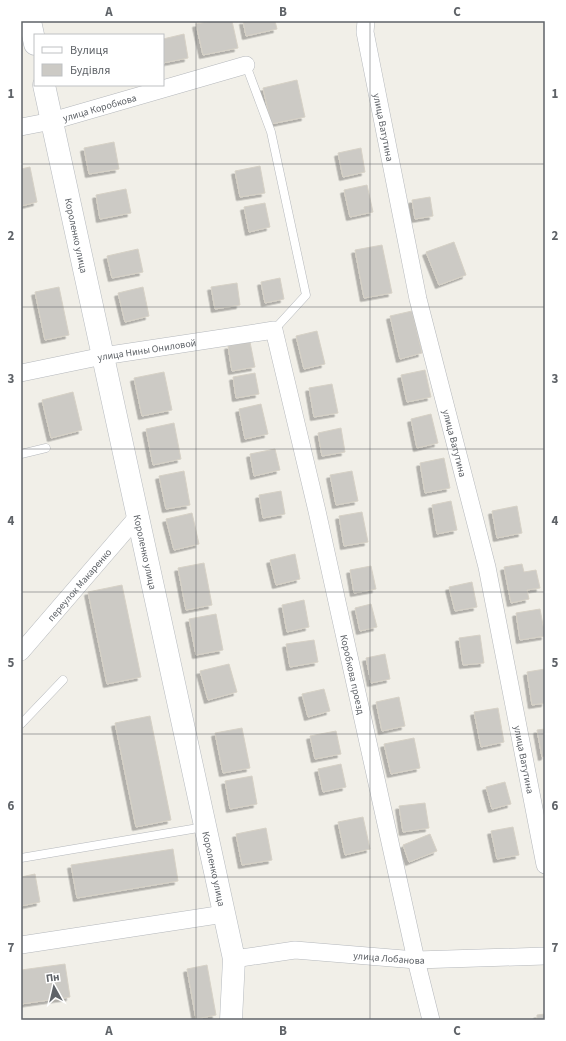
<svg xmlns="http://www.w3.org/2000/svg" width="566" height="1041" font-family="'Source Sans 3',sans-serif">
  <defs>
    <filter id="shadow"><feDropShadow dx="-3.5" dy="3.5" stdDeviation="0" flood-color="#0004"/></filter>
  </defs>
  <rect width="100%" height="100%" fill="#f1efe8"/>
  <!-- building -->
  <g fill="#cccac5" stroke="#d6d1c6" filter="url(#shadow)">
    <path d="M213 21H232L238 48 203 55 196 24Z"/>
    <path d="M243 21H275L277 29 246 36Z"/>
    <path d="M184 34 188 58 163 63V39Z"/>
    <path d="M297 80 305 117 271 124 263 88Z"/>
    <path d="M114 142 119 169 89 174 84 148Z"/>
    <path d="M361 148 365 172 343 177 338 153Z"/>
    <path d="M260 166 265 193 240 197 235 171Z"/>
    <path d="M30 167 37 202 21 206V169Z"/>
    <path d="M367 185 373 212 350 217 344 190Z"/>
    <path d="M126 189 131 213 100 219 96 195Z"/>
    <path d="M430 197 433 216 415 219 412 200Z"/>
    <path d="M265 203 270 227 249 232 244 207Z"/>
    <path d="M454 242 466 275 439 285 426 252Z"/>
    <path d="M382 245 392 293 364 298 355 250Z"/>
    <path d="M138 249 143 272 112 278 107 256Z"/>
    <path d="M280 278 284 299 265 303 261 282Z"/>
    <path d="M237 283 240 305 215 309 211 287Z"/>
    <path d="M59 287 69 335 45 340 35 292Z"/>
    <path d="M143 287 149 316 125 322 118 293Z"/>
    <path d="M412 311 422 353 400 359 390 316Z"/>
    <path d="M317 331 325 364 304 369 296 336Z"/>
    <path d="M250 342 255 367 232 371 228 346Z"/>
    <path d="M425 370 431 397 407 402 401 375Z"/>
    <path d="M164 372 172 410 142 416 134 378Z"/>
    <path d="M255 373 259 394 236 398 233 377Z"/>
    <path d="M332 384 338 413 314 417 309 388Z"/>
    <path d="M73 392 82 430 51 438 42 400Z"/>
    <path d="M261 404 268 434 245 439 239 409Z"/>
    <path d="M431 414 438 443 417 448 411 419Z"/>
    <path d="M174 423 181 459 153 465 146 429Z"/>
    <path d="M341 428 345 452 322 456 318 433Z"/>
    <path d="M275 449 280 470 254 476 250 454Z"/>
    <path d="M444 458 450 488 425 493 420 463Z"/>
    <path d="M184 471 190 505 166 509 159 476Z"/>
    <path d="M352 471 358 501 336 505 330 475Z"/>
    <path d="M281 491 285 514 263 518 259 495Z"/>
    <path d="M451 501 457 530 437 534 432 505Z"/>
    <path d="M517 506 522 533 497 538 492 511Z"/>
    <path d="M362 512 368 542 344 546 339 516Z"/>
    <path d="M192 513 199 544 174 550 166 519Z"/>
    <path d="M295 554 300 579 276 585 270 560Z"/>
    <path d="M204 563 212 605 186 610 178 568Z"/>
    <path d="M522 564 524 572 536 570 540 588 527 590 529 599 511 603 504 567Z"/>
    <path d="M371 566 376 589 354 593 350 570Z"/>
    <path d="M472 582 477 607 455 611 449 587Z"/>
    <path d="M122 585 141 677 107 684 88 592Z"/>
    <path d="M304 600 309 627 287 632 282 605Z"/>
    <path d="M371 604 377 627 360 631 355 608Z"/>
    <path d="M540 609 545 636 520 640 516 613Z"/>
    <path d="M216 614 223 650 196 655 189 619Z"/>
    <path d="M480 635 484 663 463 665 459 638Z"/>
    <path d="M314 640 318 662 290 667 286 644Z"/>
    <path d="M385 654 390 679 371 683 366 658Z"/>
    <path d="M229 664 237 692 208 700 200 671Z"/>
    <path d="M545 669V703L532 705 527 672Z"/>
    <path d="M324 689 330 711 308 717 302 694Z"/>
    <path d="M399 697 405 726 382 731 376 702Z"/>
    <path d="M498 708 504 742 481 747 474 712Z"/>
    <path d="M150 716 171 820 136 827 115 723Z"/>
    <path d="M242 728 250 768 223 773 215 733Z"/>
    <path d="M545 729V756L542 757 537 730Z"/>
    <path d="M336 731 341 754 315 759 310 736Z"/>
    <path d="M414 738 420 768 391 774 384 744Z"/>
    <path d="M341 764 346 787 323 792 318 769Z"/>
    <path d="M252 776 257 804 230 809 225 781Z"/>
    <path d="M505 782 511 804 492 809 486 787Z"/>
    <path d="M425 803 429 828 403 832 399 806Z"/>
    <path d="M363 817 370 849 345 855 338 822Z"/>
    <path d="M513 827 519 855 497 859 491 831Z"/>
    <path d="M266 828 272 860 242 865 236 834Z"/>
    <path d="M430 834 437 851 409 862 403 845Z"/>
    <path d="M173 849 178 881 77 898 71 865Z"/>
    <path d="M35 874 40 902 21 906V877Z"/>
    <path d="M65 964 70 997 21 1004V970Z"/>
    <path d="M207 965 216 1015 196 1019 187 969Z"/>
    <path d="M545 1014V1020H537V1015Z"/>
  </g>
  <g fill="none" stroke-linecap="round" stroke-linejoin="round">
    <!-- lane casing -->
    <g stroke="#b5b8bc" stroke-width="9">
      <g id="lane">
        <path d="M246 65 271 132 306 295 274 330"/>
        <path d="M21 454 46 448"/>
        <path d="M21 724 63 680"/>
        <path d="M21 858 204 827"/>
      </g>
    </g>
    <!-- street casing -->
    <g stroke="#b5b8bc" stroke-width="18">
      <g id="street">
        <path id="s1" d="M366 21 365 32 418 299 487 567 545 865"/>
        <path id="s2" d="M21 127 52 121 246 65"/>
        <path id="s3" d="M21 373 103 356 274 330 317 511 416 960 431 1020"/>
        <path id="s4" d="M21 652 138 516"/>
        <path d="M21 945 224 914"/>
        <path id="s5" d="M234 959 295 950 416 960 545 956"/>
      </g>
    </g>
    <!-- secondary casing -->
    <g stroke="#b6babf" stroke-width="23">
      <g id="secondary">
        <path d="M30 21 35 44"/>
        <path id="s6" d="M44 85 234 959 231 1020"/>
      </g>
    </g>
    <!-- lane -->
    <use href="#lane" stroke="#fff" stroke-width="8"/>
    <!-- street -->
    <use href="#street" stroke="#fff" stroke-width="17"/>
    <!-- secondary -->
    <use href="#secondary" stroke="#fff" stroke-width="22"/>
  </g>
  <!-- grid -->
  <path fill="none" stroke="#5f6368" stroke-width="1" stroke-opacity="0.55" d="M196 21V1020M370 21V1020M21 164H545M21 307H545M21 449H545M21 592H545M21 734H545M21 877H545"/>
  <g text-anchor="middle" stroke-width="3" stroke-linejoin="round" paint-order="stroke">
    <!-- street labels -->
    <g font-size="10" fill="#5f6368" stroke="#fff">
      <text dy="4" stroke="none"><textPath href="#s2" startOffset="81">улица Коробкова</textPath></text>
      <text dy="4" stroke="none"><textPath href="#s1" startOffset="108">улица Ватутина</textPath></text>
      <text dy="4" stroke="none"><textPath href="#s6" startOffset="154">Короленко улица</textPath></text>
      <text dy="4" stroke="none"><textPath href="#s3" startOffset="128">улица Нины Ониловой</textPath></text>
      <text dy="4" stroke="none"><textPath href="#s1" startOffset="432">улица Ватутина</textPath></text>
      <text dy="4" stroke="none"><textPath href="#s6" startOffset="478">Короленко улица</textPath></text>
      <text dy="4" stroke="none"><textPath href="#s4" startOffset="89">переулок Макаренко</textPath></text>
      <text dy="4" stroke="none"><textPath href="#s3" startOffset="610">Коробкова проезд</textPath></text>
      <text dy="4" stroke="none"><textPath href="#s1" startOffset="756">улица Ватутина</textPath></text>
      <text dy="4" stroke="none"><textPath href="#s6" startOffset="802">Короленко улица</textPath></text>
      <text dy="4" stroke="none"><textPath href="#s5" startOffset="156">улица Лобанова</textPath></text>
    </g>
  </g>
  <!-- border -->
  <rect width="566" height="1041" fill="none" stroke="#ffffff" stroke-width="44"/>
  <!-- legend -->
  <rect x="34" y="34" width="130" height="52" fill="#ffffff" stroke="#bfc1c3"/>
  <rect x="42" y="47" width="20" height="6" fill="#ffffff" stroke="#bfc1c3"/>
  <text x="70" y="54" font-size="12" fill="#5f6368">Вулиця</text>
  <rect x="42" y="64" width="20" height="12" fill="#cccac5" stroke="#bfc1c3"/>
  <text x="70" y="74" font-size="12" fill="#5f6368">Будівля</text>
  <!-- north arrow -->
  <g transform="translate(54 987) rotate(352)" stroke="#ffffff" stroke-width="3" paint-order="stroke">
  <path d="M0-3L7 15L0 10L-7 15Z" fill="#5f6368"/>
  <text y="-6" font-size="11" font-weight="bold" text-anchor="middle" fill="#5f6368">Пн</text>
  </g>
  <rect x="22" y="22" width="522" height="997" fill="none" stroke="#5f6368" stroke-width="1.5"/>
  <g font-size="13" text-anchor="middle" font-weight="bold" fill="#5f6368">
    <text x="109" y="16">A</text>
    <text x="283" y="16">B</text>
    <text x="457" y="16">C</text>
    <text x="11" y="98">1</text>
    <text x="555" y="98">1</text>
    <text x="11" y="240">2</text>
    <text x="555" y="240">2</text>
    <text x="11" y="383">3</text>
    <text x="555" y="383">3</text>
    <text x="11" y="525">4</text>
    <text x="555" y="525">4</text>
    <text x="11" y="667">5</text>
    <text x="555" y="667">5</text>
    <text x="11" y="810">6</text>
    <text x="555" y="810">6</text>
    <text x="11" y="952">7</text>
    <text x="555" y="952">7</text>
    <text x="109" y="1035">A</text>
    <text x="283" y="1035">B</text>
    <text x="457" y="1035">C</text>
  </g>
</svg>
